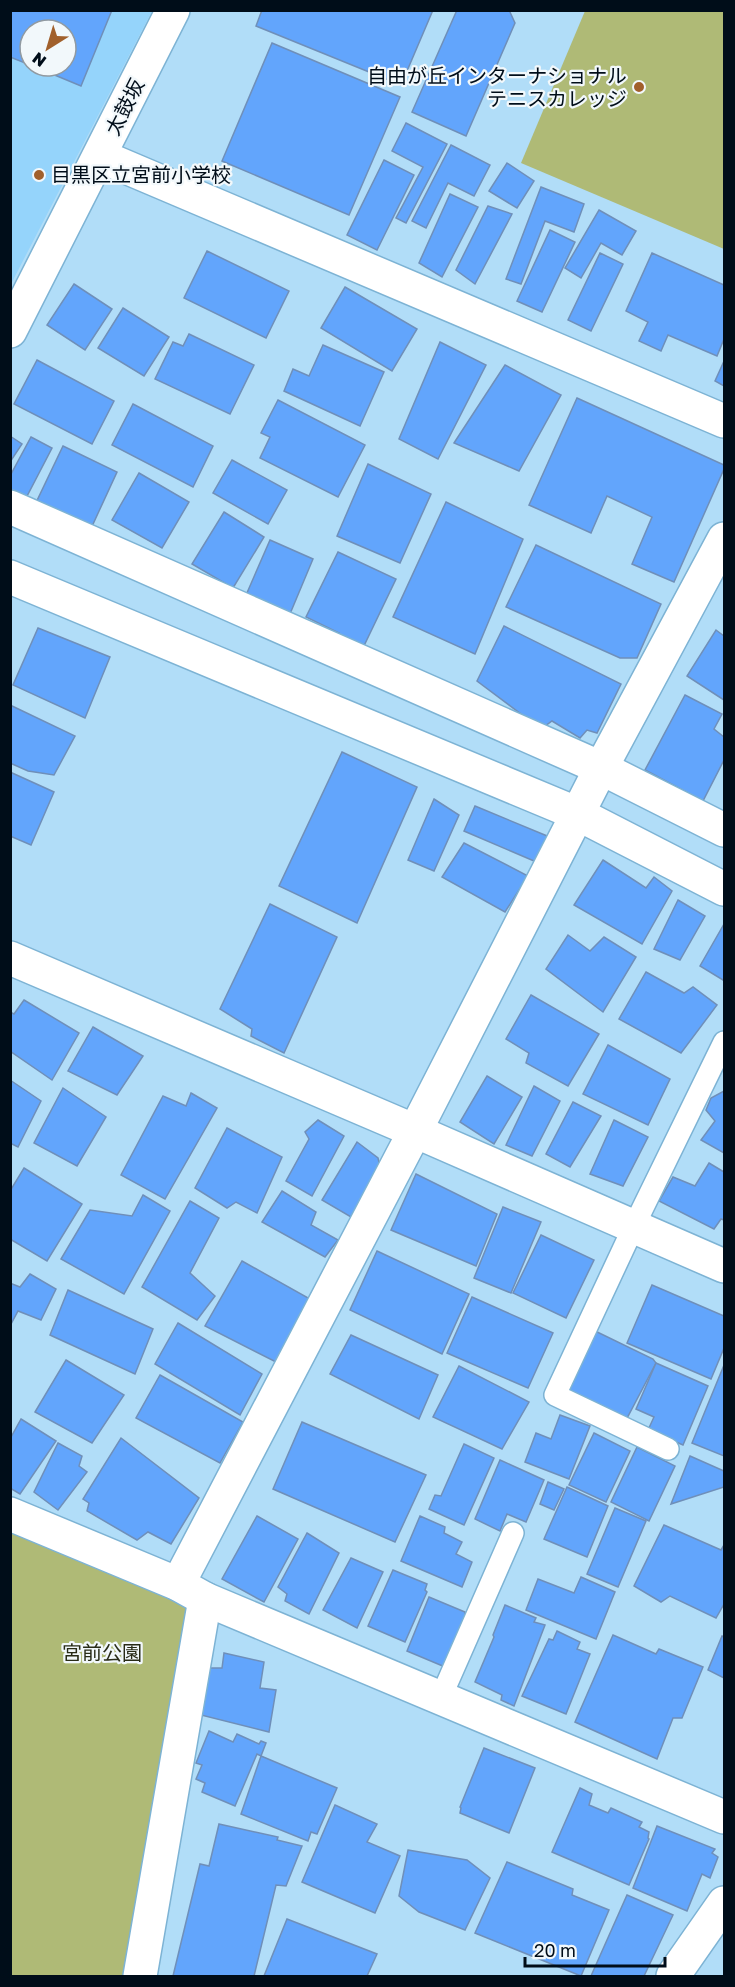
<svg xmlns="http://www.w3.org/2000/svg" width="735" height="1987" font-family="'Golos Text','Noto Sans JP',sans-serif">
  <rect width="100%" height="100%" fill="#b1ddf8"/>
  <!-- built -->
  <path fill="#95d4fb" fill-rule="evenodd" d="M11 11H152L11 284ZM30 30H66V66H30Z"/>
  <!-- green -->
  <g fill="#afba76">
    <path d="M585 11H724V249L521 163Z"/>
    <path d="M11 1515 205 1599 129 1976H11Z"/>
  </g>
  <!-- building -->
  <g fill="#62a5fc" stroke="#6f8fb9" stroke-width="1.5">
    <path d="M10 10H112L81 86 33 66H66V30H30V65L10 57Z"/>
    <path d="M262 10H433L401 85 256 26Z"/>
    <path d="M457 10H509L515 23 466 136 412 112Z"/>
    <path d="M272 43 400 97 349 215 222 161Z"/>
    <path d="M406 123 447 144 406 223 396 218 423 167 392 151Z"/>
    <path d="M451 145 490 165 474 196 448 183 426 228 412 221Z"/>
    <path d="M384 160 414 175 377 250 347 235Z"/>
    <path d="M507 163 534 181 517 208 489 191Z"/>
    <path d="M541 187 584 204 574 232 545 221 521 284 506 279Z"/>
    <path d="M450 194 478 207 442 277 419 263Z"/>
    <path d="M488 206 512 214 475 284 456 270Z"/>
    <path d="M599 210 636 231 622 255 601 243 581 278 565 268Z"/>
    <path d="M550 230 575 242 542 312 517 301Z"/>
    <path d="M207 251 289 291 266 338 184 298Z"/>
    <path d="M600 253 623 264 591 331 568 320Z"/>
    <path d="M652 253 724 285V339L717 356 668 335 661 351 639 341 648 322 626 311Z"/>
    <path d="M74 284 112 309 85 350 47 325Z"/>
    <path d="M345 287 417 329 392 371 321 328Z"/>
    <path d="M123 308 169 337 144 376 98 348Z"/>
    <path d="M189 334 254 365 230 414 155 379 173 342 183 346Z"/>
    <path d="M440 342 486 365 438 459 399 439Z"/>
    <path d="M323 345 384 372 360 426 284 391 293 369 309 376Z"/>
    <path d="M37 360 114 401 92 444 14 404Z"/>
    <path d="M724 361V386L715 381Z"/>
    <path d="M505 365 561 395 519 471 454 443Z"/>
    <path d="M577 398 724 465V469L674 582 632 564 652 517 607 496 591 533 529 505Z"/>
    <path d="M278 400 365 445 338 497 260 458 270 437 261 433Z"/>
    <path d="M133 404 213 446 193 487 112 445Z"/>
    <path d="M10 436 22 444 10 462Z"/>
    <path d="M31 437 52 448 25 500 10 492V476Z"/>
    <path d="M63 446 117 472 88 535 33 509Z"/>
    <path d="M232 460 287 490 268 524 213 493Z"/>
    <path d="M368 464 431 494 400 563 337 536Z"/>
    <path d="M139 473 189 502 162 548 112 520Z"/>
    <path d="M446 502 523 539 475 654 393 617Z"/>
    <path d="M224 512 264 537 233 588 192 564Z"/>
    <path d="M270 540 313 559 287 621 243 602Z"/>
    <path d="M536 545 661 604 637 658H620L506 607Z"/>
    <path d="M338 552 396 579 361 652 335 640 339 633 306 617Z"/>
    <path d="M504 626 621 684 597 733 587 730 580 738 552 721 541 729 477 681Z"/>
    <path d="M38 628 110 657 85 718 13 685Z"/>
    <path d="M716 630 724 636V700L687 676Z"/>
    <path d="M685 695 722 714 714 729 724 737V760L703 801 645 770Z"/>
    <path d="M10 705 75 736 54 775 28 771 10 763Z"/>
    <path d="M342 752 417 787 357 923 279 886Z"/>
    <path d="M10 772 54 792 31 845 10 836Z"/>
    <path d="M434 799 459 815 434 871 408 860Z"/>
    <path d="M475 806 552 838 541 864 464 831Z"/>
    <path d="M464 843 528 876 505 912 442 877Z"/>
    <path d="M603 860 646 888 654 877 672 891 642 944 574 905Z"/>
    <path d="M678 900 705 916 680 960 654 949Z"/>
    <path d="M270 904 337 937 284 1053 251 1036 252 1029 220 1009Z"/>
    <path d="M724 924V979L723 980 700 966Z"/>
    <path d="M568 935 590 951 604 937 636 957 603 1012 546 969Z"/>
    <path d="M646 972 684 993 693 987 717 1005 681 1053 619 1019Z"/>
    <path d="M531 995 599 1034 568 1086 526 1063 529 1053 506 1039Z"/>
    <path d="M24 1000 79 1033 52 1080 10 1051V1012L14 1014Z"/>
    <path d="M93 1027 143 1056 117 1095 68 1071Z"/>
    <path d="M608 1045 670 1079 648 1125 583 1094Z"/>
    <path d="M487 1076 522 1097 494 1144 460 1122Z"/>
    <path d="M10 1080 41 1101 18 1147 10 1143Z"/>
    <path d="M534 1086 560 1101 532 1156 506 1145Z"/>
    <path d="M63 1088 106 1117 77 1166 34 1143Z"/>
    <path d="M724 1091V1153L701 1140 715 1121 706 1110 711 1098Z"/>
    <path d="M191 1093 217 1108 165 1199 121 1175 163 1096 186 1106Z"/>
    <path d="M573 1102 601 1116 570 1167 546 1154Z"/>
    <path d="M318 1120 344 1136 312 1196 286 1181 309 1139 305 1132Z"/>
    <path d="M614 1120 648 1137 623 1186 590 1174Z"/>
    <path d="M227 1128 282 1157 257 1213 236 1202 227 1208 195 1188Z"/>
    <path d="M357 1142 378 1158 380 1167 351 1217 322 1200Z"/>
    <path d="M709 1163 724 1172V1220L721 1219 714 1229 659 1201 673 1177 695 1186Z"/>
    <path d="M24 1168 82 1204 47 1261 10 1239V1191Z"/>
    <path d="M416 1174 497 1214 476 1266 391 1230Z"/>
    <path d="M282 1191 316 1212 311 1225 338 1240 325 1257 262 1222Z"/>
    <path d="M143 1195 170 1211 124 1294 61 1259 90 1210 132 1216Z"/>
    <path d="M190 1201 219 1218 190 1273 215 1296 197 1320 142 1287Z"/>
    <path d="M503 1207 541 1222 511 1293 474 1278Z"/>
    <path d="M541 1235 594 1260 566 1318 513 1293Z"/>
    <path d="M377 1251 469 1294 442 1354 350 1310Z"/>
    <path d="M242 1261 310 1299 276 1362 205 1326Z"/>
    <path d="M30 1274 56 1289 41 1320 18 1311 10 1326V1283L20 1287Z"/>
    <path d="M652 1285 724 1316V1348L711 1379 627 1343Z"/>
    <path d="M68 1290 153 1329 135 1374 50 1335Z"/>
    <path d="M472 1297 553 1333 528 1388 447 1353Z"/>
    <path d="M178 1323 262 1374 240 1415 155 1364Z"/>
    <path d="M591 1329 653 1359 656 1363 625 1422 561 1393Z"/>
    <path d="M351 1335 438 1375 419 1419 330 1374Z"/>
    <path d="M66 1360 124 1395 92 1443 35 1412Z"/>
    <path d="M656 1363 708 1386 683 1445 648 1430 654 1417 636 1409Z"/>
    <path d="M724 1365V1456L692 1443Z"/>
    <path d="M459 1366 529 1402 502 1449 433 1417Z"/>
    <path d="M160 1375 243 1422 220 1463 136 1418Z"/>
    <path d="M560 1415 590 1426 569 1479 525 1462 536 1433 551 1439Z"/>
    <path d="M21 1419 56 1441 20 1494 10 1488V1439Z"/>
    <path d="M302 1422 426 1475 395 1542 273 1489Z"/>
    <path d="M594 1433 630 1451 606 1502 569 1485Z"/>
    <path d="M121 1438 199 1498 171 1544 148 1532 137 1540 87 1511 89 1503 83 1499Z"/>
    <path d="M58 1443 82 1456 79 1466 87 1472 58 1510 34 1492Z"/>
    <path d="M464 1444 494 1458 464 1525 429 1509 435 1495 441 1496Z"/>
    <path d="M637 1447 675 1466 649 1521 611 1502Z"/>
    <path d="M690 1456 724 1471V1487L671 1504Z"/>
    <path d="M500 1460 544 1480 526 1522 507 1514 500 1531 475 1519Z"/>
    <path d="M548 1482 564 1489 554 1510 540 1504Z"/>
    <path d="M567 1487 608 1506 587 1557 544 1539Z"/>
    <path d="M615 1508 646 1521 618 1587 587 1574Z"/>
    <path d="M257 1516 298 1539 264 1602 222 1579Z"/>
    <path d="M420 1516 445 1527 444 1533 462 1542 456 1554 472 1562 462 1587 401 1561Z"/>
    <path d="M664 1525 721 1550 724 1545V1604L716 1618 670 1596 661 1602 634 1586Z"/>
    <path d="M307 1533 339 1553 309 1614 285 1601 287 1594 278 1587Z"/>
    <path d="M351 1558 383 1572 357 1628 323 1610Z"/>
    <path d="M393 1570 427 1584 425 1590 427 1592 405 1642 368 1626Z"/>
    <path d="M581 1577 615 1592 596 1639 526 1610 538 1579 574 1593Z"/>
    <path d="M429 1597 465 1612V1616L445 1667 407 1651Z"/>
    <path d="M505 1605 536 1618 534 1622 545 1625 514 1706 501 1700 502 1695 475 1682 494 1637 493 1635Z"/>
    <path d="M557 1631 580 1642 577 1649 590 1654 566 1714 522 1696 549 1639 553 1640Z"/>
    <path d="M613 1635 656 1654 659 1649 703 1667 682 1718H673L657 1759 575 1722Z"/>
    <path d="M722 1636 724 1637V1678L708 1670Z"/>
    <path d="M224 1653 264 1662 260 1688 276 1690 269 1732 201 1715 208 1668H222Z"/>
    <path d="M209 1731 233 1742 237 1734 259 1744 261 1741 266 1743 261 1756 257 1754 235 1806 202 1792 205 1783 196 1779 202 1765 196 1763Z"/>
    <path d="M484 1748 535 1768 509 1833 460 1813 461 1808 460 1807Z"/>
    <path d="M261 1756 337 1788 317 1834 311 1832 308 1841 241 1814Z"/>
    <path d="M580 1788 592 1794 589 1805 608 1813 611 1808 642 1822 639 1827 649 1832 648 1838 649 1839 629 1885 552 1852Z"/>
    <path d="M335 1805 377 1824 367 1842 400 1856 375 1913 302 1882Z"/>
    <path d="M219 1824 278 1837 277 1840 302 1846 286 1886 276 1885 254 1976H173L200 1864 209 1866Z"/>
    <path d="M657 1826 715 1849 712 1853 718 1857 710 1878 702 1874 687 1911 633 1888Z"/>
    <path d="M408 1850 467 1860 490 1878 465 1930 419 1912 399 1896Z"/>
    <path d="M507 1862 573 1889 572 1895 609 1910 581 1976 475 1933Z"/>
    <path d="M627 1895 673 1915 644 1976H591Z"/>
    <path d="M287 1919 377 1954 367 1976H264Z"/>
  </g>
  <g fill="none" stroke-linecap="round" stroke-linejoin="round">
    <!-- service casing -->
    <g stroke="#7db3d4" stroke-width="24">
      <g id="service">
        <path d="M668 1449 555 1395 634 1226 724 1042"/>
        <path d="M441 1697 513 1533"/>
      </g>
    </g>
    <!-- minor casing -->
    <g stroke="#7db3d4" stroke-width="36">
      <g id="minor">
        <path d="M100 156 724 421"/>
        <path d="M10 331 173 10"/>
        <path d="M10 507 601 768 724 830"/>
        <path d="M10 577 578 814 724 889"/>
        <path d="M10 958 415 1131 724 1266"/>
        <path d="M10 1514 178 1584 205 1599 724 1817"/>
        <path d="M178 1584 415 1131 601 768 724 539"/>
        <path d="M140 1976 205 1599"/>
        <path d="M673 1976 724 1903"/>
      </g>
    </g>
    <!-- service -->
    <use href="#service" stroke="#fff" stroke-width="21"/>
    <!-- minor -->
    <use href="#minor" stroke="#fff" stroke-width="33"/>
  </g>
  <!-- markers -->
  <g fill="#a1602c" stroke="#f2f8fb" stroke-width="2">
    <circle cx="639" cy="87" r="6"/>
    <circle cx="39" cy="175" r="6"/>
  </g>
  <g text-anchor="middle" stroke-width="4.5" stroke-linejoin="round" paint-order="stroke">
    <!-- poi labels -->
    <g font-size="20" fill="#000d19" stroke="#f2f8fb" text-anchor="end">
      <text x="627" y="83">自由が丘インターナショナル<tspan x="627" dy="23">テニスカレッジ</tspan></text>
      <text x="51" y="182" text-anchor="start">目黒区立宮前小学校</text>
    </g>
    <!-- street labels -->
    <g font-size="20" fill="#000d19" stroke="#f2f8fb">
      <text transform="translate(125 107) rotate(-63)" y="7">太鼓坂</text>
    </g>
    <!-- park labels -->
    <g font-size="20" fill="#282b17" stroke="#f2f8fb">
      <text x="102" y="1660">宮前公園</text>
    </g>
  </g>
  <!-- border -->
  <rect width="735" height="1987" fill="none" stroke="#000d19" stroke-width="24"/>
  <!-- north arrow -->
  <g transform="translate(48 48) rotate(217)"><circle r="28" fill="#f2f8fb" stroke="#919aa1" stroke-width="1.5"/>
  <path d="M0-4.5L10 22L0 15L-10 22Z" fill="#a1602c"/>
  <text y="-9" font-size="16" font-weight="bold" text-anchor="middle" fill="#000d19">N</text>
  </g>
  <!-- scale -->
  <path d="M525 1957v9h140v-9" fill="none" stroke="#000d19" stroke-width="3"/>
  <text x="534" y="1957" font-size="18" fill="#000d19" stroke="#f2f8fb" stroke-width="4.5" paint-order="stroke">20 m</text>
</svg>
